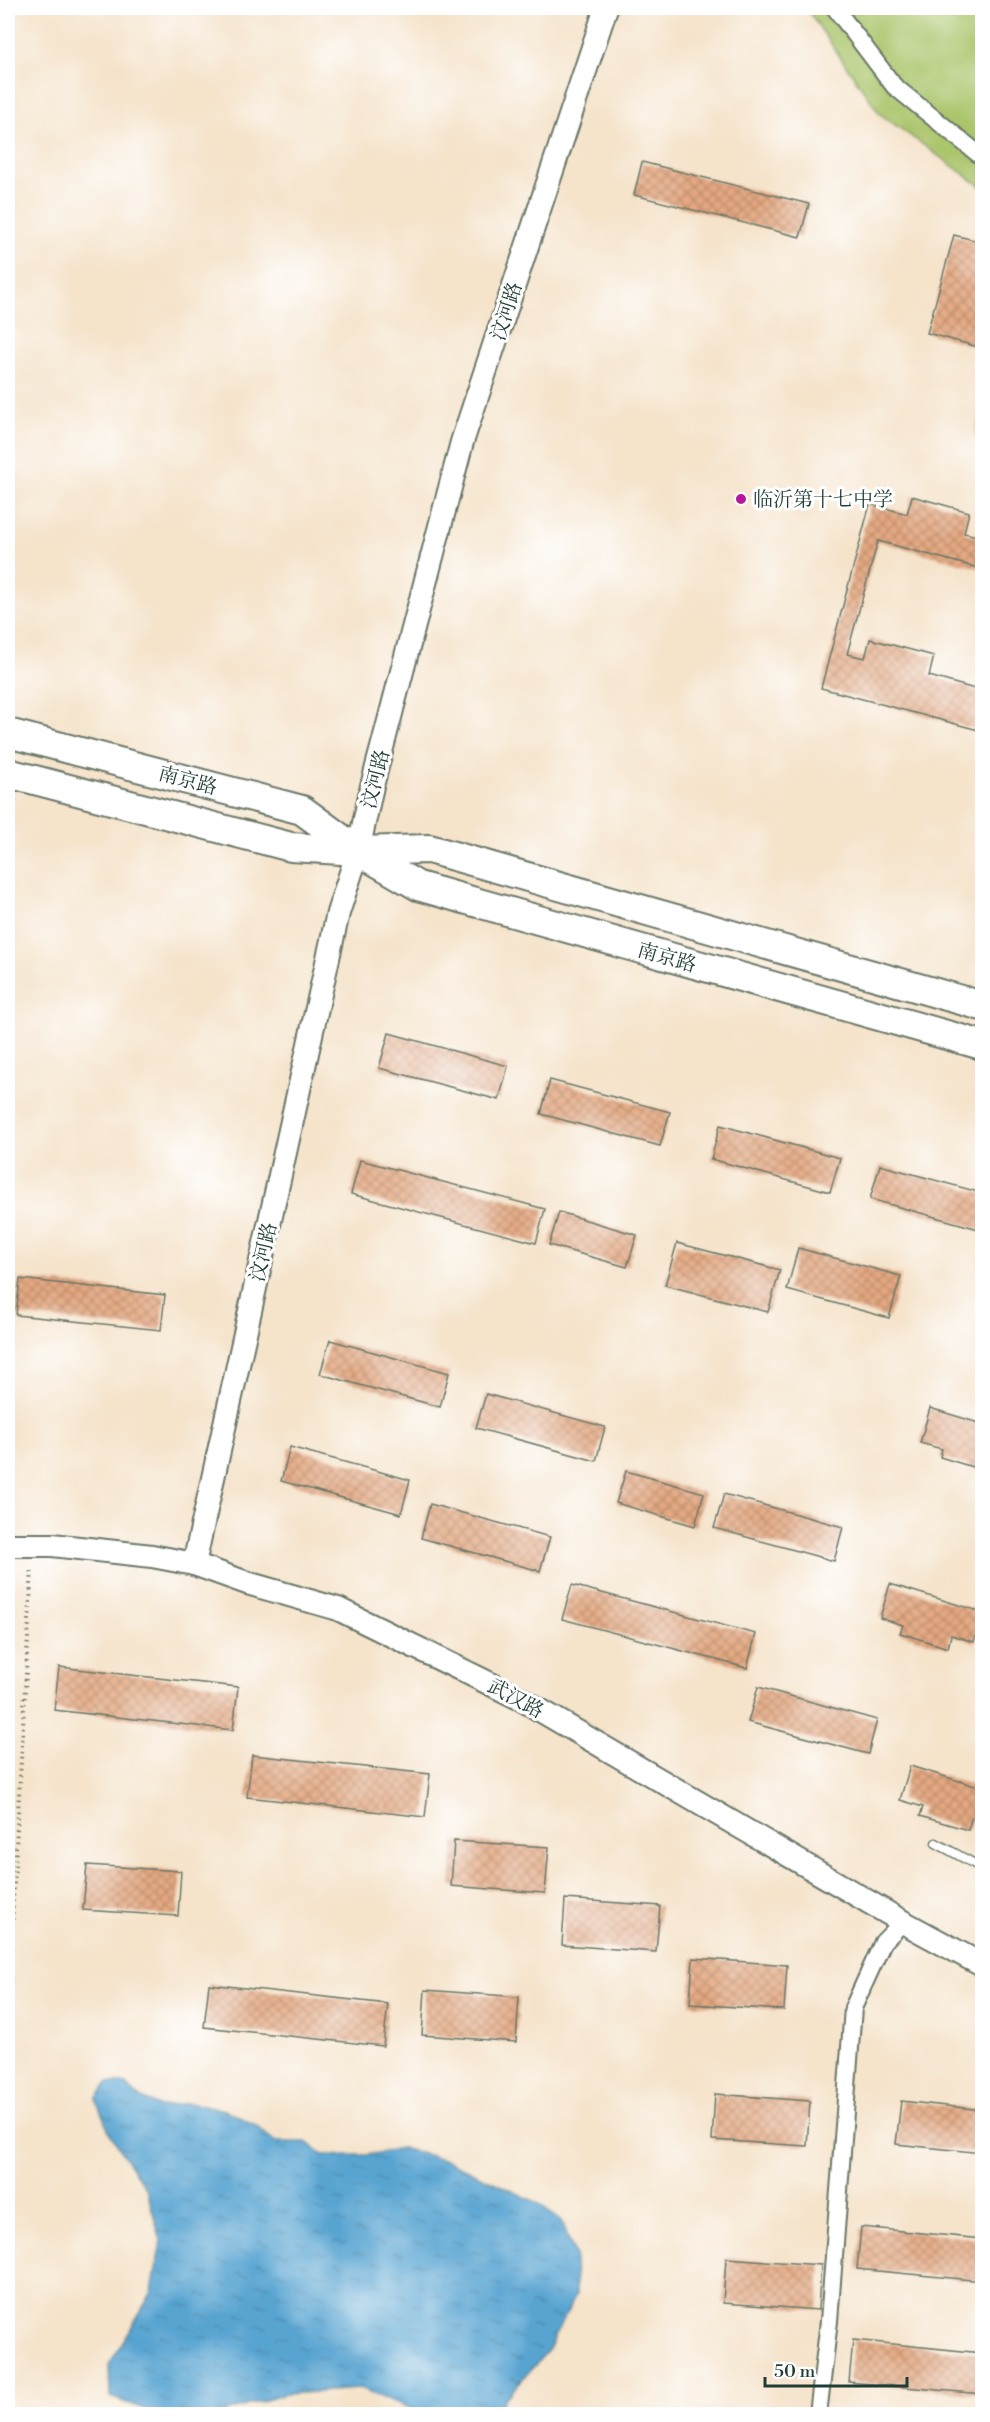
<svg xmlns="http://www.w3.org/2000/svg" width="990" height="2422" font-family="'Libre Bodoni','Noto Serif SC',serif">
  <defs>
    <pattern id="water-ripples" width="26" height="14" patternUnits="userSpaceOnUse" patternTransform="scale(1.5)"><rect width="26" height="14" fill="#59a4d1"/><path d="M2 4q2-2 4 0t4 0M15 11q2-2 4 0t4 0" fill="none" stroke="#4987aa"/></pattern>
    <pattern id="building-cross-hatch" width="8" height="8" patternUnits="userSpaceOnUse" patternTransform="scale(1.5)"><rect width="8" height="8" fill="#e5a982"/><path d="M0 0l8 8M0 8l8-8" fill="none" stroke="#b98b6b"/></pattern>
  </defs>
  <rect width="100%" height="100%" fill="#fff"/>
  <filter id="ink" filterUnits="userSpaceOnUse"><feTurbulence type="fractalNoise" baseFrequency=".0167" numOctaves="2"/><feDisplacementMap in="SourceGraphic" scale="12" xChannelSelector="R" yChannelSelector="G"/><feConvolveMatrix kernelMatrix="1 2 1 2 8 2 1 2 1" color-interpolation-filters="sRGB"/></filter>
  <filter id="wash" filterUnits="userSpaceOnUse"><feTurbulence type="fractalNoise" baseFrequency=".008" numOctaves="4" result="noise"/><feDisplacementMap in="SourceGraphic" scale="24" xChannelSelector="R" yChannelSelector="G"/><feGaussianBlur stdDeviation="1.35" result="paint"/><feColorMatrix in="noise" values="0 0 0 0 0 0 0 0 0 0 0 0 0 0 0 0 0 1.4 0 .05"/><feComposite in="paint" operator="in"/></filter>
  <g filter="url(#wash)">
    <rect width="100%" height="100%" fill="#f5e3ca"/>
    <!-- green -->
    <path fill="#aac56b" stroke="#648150" stroke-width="1.5" d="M806 8H982V187L880 114Z"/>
    <!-- water -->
    <path fill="url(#water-ripples)" stroke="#3c7082" stroke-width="1.5" d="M108 2082 127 2084 136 2095 160 2107 188 2103 226 2110 255 2125 275 2142H306L323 2155H367L402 2148 446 2160 538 2203 561 2221 575 2255 576 2294 549 2349 503 2401 500 2414H414L410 2408 359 2389 286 2394 222 2413 207 2414H158L110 2397 109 2365 152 2292 161 2241 147 2191 109 2132 96 2099Z"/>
    <g id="blocks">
      <!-- building -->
      <g fill="url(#building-cross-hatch)">
        <path d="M642 162 809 204 800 237 634 195Z"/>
        <path d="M954 235 982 242V348L927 333Z"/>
        <path d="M982 407V437L974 435Z"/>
        <path d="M912 496 969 512 964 533 982 537V569L878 541 847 654 865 658 870 639 934 656 929 676 982 691V731L821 688 870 504 907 514Z"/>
        <path d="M389 1033 508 1066 499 1100 379 1068Z"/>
        <path d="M550 1080 670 1112 660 1146 541 1114Z"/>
        <path d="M720 1125 840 1158 830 1192 711 1159Z"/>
        <path d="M360 1160 545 1209 536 1243 351 1194Z"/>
        <path d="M880 1165 982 1193V1230L870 1199Z"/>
        <path d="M559 1212 637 1235 627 1267 549 1245Z"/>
        <path d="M677 1243 780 1270 768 1312 665 1285Z"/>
        <path d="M798 1248 901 1276 889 1318 787 1290Z"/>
        <path d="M20 1279 165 1295 161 1330 16 1315Z"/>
        <path d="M330 1340 449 1373 440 1407 320 1374Z"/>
        <path d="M486 1394 605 1427 596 1461 476 1428Z"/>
        <path d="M930 1408 982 1424V1470L940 1457 942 1449 920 1443Z"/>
        <path d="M290 1447 410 1480 401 1514 281 1481Z"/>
        <path d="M626 1471 704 1493 695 1526 616 1503Z"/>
        <path d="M724 1494 843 1527 834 1561 714 1528Z"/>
        <path d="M430 1504 550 1537 540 1571 421 1538Z"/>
        <path d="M890 1584 982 1612 974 1642 951 1635 948 1648 900 1633 903 1625 880 1618Z"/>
        <path d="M572 1585 756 1634 747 1668 562 1619Z"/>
        <path d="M59 1667 238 1687 233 1730 54 1710Z"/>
        <path d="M758 1687 877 1720 868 1754 748 1722Z"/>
        <path d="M252 1755 430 1774 425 1817 247 1797Z"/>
        <path d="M910 1766 982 1788V1820L972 1817 968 1830 920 1816 923 1807 900 1800Z"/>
        <path d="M454 1841 549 1847 545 1893 451 1886Z"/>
        <path d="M87 1865 181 1871 178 1916 83 1910Z"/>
        <path d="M565 1899 660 1906 656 1952 562 1945Z"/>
        <path d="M693 1958 787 1965 784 2010 690 2004Z"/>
        <path d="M209 1984 388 2004 383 2046 204 2027Z"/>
        <path d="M425 1990 519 1997 516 2042 422 2035Z"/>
        <path d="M715 2094 810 2101 807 2146 712 2140Z"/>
        <path d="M901 2101 982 2110V2153L896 2144Z"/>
        <path d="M861 2227 982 2239V2281L857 2269Z"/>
        <path d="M726 2258 821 2265 818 2310 723 2303Z"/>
        <path d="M853 2340 982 2353V2394L849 2382Z"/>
      </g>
    </g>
  </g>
  <g filter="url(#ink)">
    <use href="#blocks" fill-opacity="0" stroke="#6a7768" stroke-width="1.5"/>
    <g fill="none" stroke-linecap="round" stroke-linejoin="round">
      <!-- lane casing -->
      <g stroke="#6a7768" stroke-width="11">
        <path id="lane" d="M936 1843 982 1868"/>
      </g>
      <!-- street casing -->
      <g stroke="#6a7768" stroke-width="20">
        <g id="street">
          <path d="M835 8 894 86 982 157"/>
          <path d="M818 2414 829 2321 853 2008 883 1942 903 1922"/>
        </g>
      </g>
      <!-- secondary casing -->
      <g stroke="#6a7768" stroke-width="26">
        <g id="secondary">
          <path d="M8 1545H52L152 1556 194 1564 247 1583 338 1609 521 1699 903 1922 982 1965"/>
          <path d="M194 1564 338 913 358 851 372 786 462 442 606 8"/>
        </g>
      </g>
      <!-- highway casing -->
      <g stroke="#6a7768" stroke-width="32">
        <g id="highway">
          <path d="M8 733 302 810 358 851 418 886 982 1045"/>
          <path d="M8 773 291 847 358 851 429 849 982 1006"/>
        </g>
      </g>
      <!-- path -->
      <g stroke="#6a7768" stroke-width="4" stroke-dasharray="1.5 4.5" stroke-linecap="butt">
        <path d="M8 2082 13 1901 32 1567"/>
        <path d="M8 2100 10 2414"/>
      </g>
      <!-- lane -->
      <use href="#lane" stroke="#fff" stroke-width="8"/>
      <!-- street -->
      <use href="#street" stroke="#fff" stroke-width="16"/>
      <!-- secondary -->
      <use href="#secondary" stroke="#fff" stroke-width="22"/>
      <!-- highway -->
      <use href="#highway" stroke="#fff" stroke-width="28"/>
    </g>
  </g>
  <!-- markers -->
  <circle fill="#b5179e" stroke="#fff" stroke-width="2" cx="741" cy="499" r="6"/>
  <g text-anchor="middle" stroke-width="6" stroke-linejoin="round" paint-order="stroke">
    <!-- street labels -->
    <g font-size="20" fill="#1f3d34" stroke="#fff">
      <text transform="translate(506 311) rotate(-72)" y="7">汶河路</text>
      <text transform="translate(375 779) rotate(-76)" y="7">汶河路</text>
      <text transform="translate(188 780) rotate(15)" y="7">南京路</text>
      <text transform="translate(667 957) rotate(16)" y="7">南京路</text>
      <text transform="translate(263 1252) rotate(-77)" y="7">汶河路</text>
      <text transform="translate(516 1698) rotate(28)" y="7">武汉路</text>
    </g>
    <!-- poi labels -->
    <g font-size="20" fill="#1f3d34" stroke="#fff" text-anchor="start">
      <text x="753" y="506">临沂第十七中学</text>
    </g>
  </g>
  <!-- margin -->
  <rect width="990" height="2422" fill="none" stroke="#fff" stroke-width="30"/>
  <!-- scale -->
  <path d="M765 2377v9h142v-9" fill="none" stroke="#1f3d34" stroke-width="3"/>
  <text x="774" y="2377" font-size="18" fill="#1f3d34" stroke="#ffffff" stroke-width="4.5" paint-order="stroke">50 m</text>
</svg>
